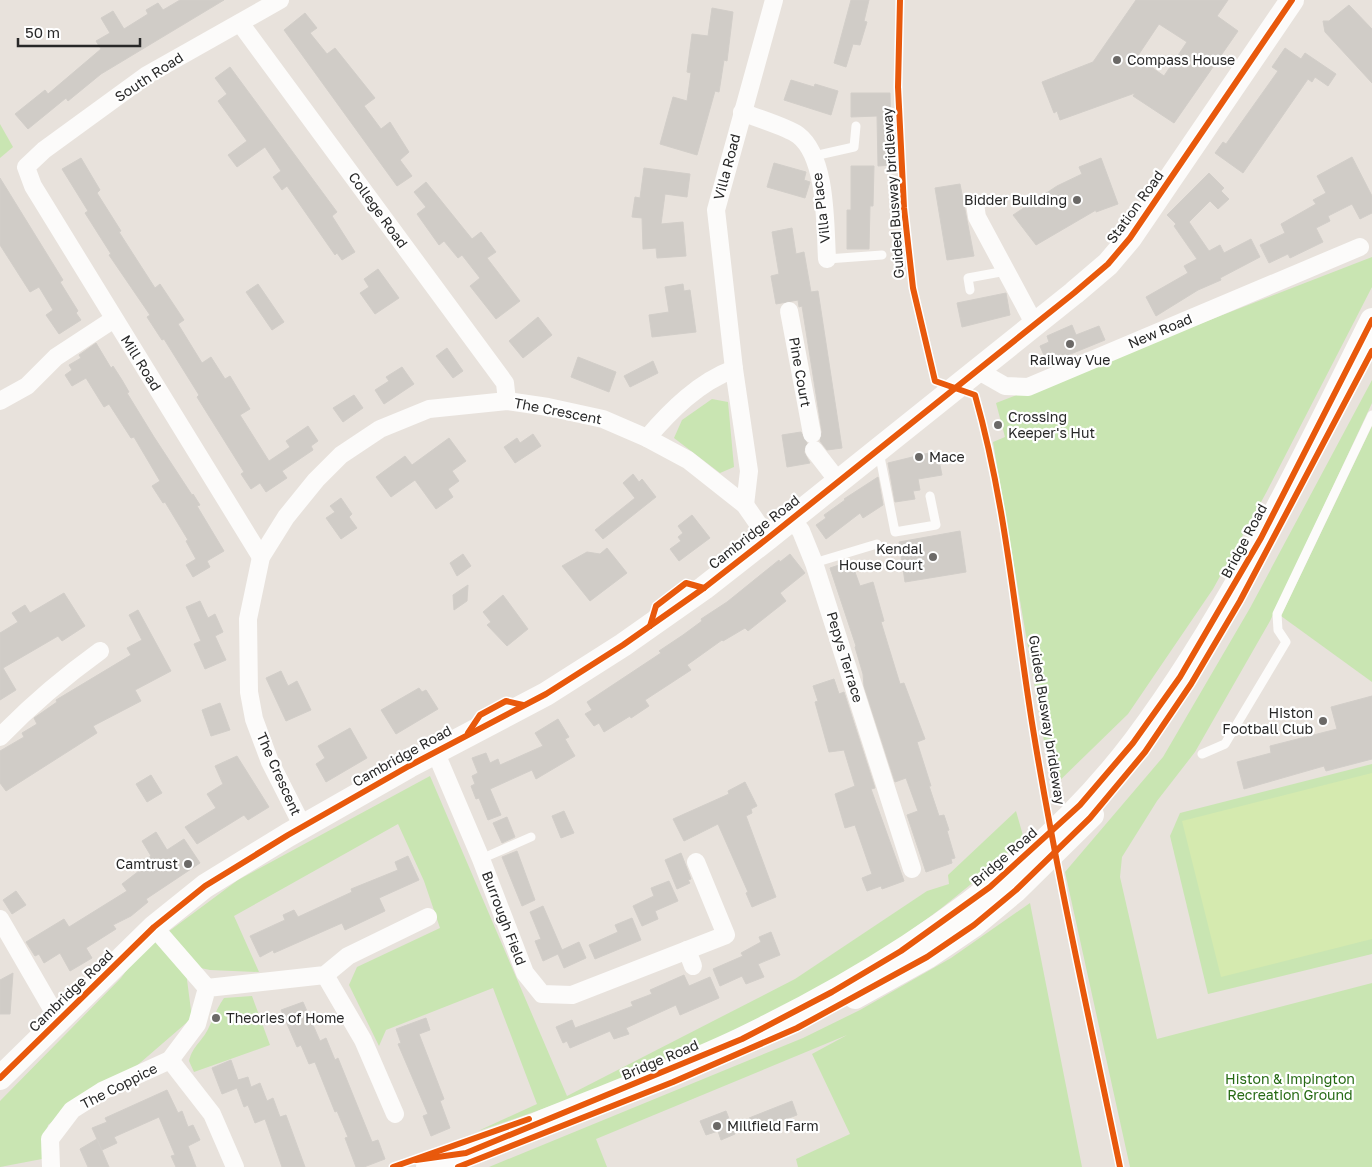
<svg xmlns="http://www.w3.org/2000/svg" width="1372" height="1167" font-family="'Golos Text',sans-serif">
  <rect width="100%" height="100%" fill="#e8e2dc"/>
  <!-- green -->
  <g fill="#c9e5b2">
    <path d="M0 124 13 147 0 158Z"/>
    <path d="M1372 257V287L1266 493 1213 589 1128 714 1052 788 993 442 1005 437 996 403Z"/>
    <path d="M1372 380V403L1270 621 1195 752 1157 801 1122 857 1120 877 1157 1039 1372 983V1167H1130L1065 872 1163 757 1250 608Z"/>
    <path d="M712 399 728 402 734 467 720 473 674 438 682 420Z"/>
    <path d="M1372 426V682L1281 616Z"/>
    <path d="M1372 764V954L1208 994 1170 836 1180 813Z"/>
    <path d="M430 776 567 1096 795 979 927 891 949 884 948 875 1016 811 1024 839C982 875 940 912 894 942 767 1024 621 1084 478 1131L537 1104 493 988 386 1030 379 1046 349 985 357 967 440 928 424 881 398 824 234 916 259 972 210 970 191 966 168 932 238 880Z"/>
    <path d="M1030 903 1082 1167H798L796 1159 850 1134 812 1054 847 1035 596 1139 607 1167H489L803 1038 860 1010 951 958Z"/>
    <path d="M156 941 186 972 192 1018 126 1075 79 1100 48 1125 42 1159 0 1167V1101L121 978 132 963Z"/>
    <path d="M252 996 270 1045 194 1072 189 1061C193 1045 203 1041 209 1027 214 1017 217 1008 224 998Z"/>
  </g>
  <!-- pitch -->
  <path fill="#d5eaaf" d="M1372 773V939L1221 977 1182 821Z"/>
  <!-- building -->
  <g fill="#d0ccc7" stroke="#d2cec9" fill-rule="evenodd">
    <path d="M180 0H224L101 74 68 101 66 98 28 129 15 114 45 90 48 94 101 49 96 41 110 33 101 18 113 11 124 29 148 14 146 10 158 3 163 10Z"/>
    <path d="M851 0H869L864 21 867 22 860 45 853 44 846 67 834 63Z"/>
    <path d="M1136 0H1228L1217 16 1238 31 1174 123 1133 96 1135 93 1060 120 1057 111 1054 113 1042 82 1093 62ZM1159 24 1187 42 1164 76 1137 57Z"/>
    <path d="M1349 5 1372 29V83L1325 32 1323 21H1329Z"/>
    <path d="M712 8 733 12 727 61 724 60 719 92 715 91 697 155 660 144 673 97 687 101 691 73 687 72 692 34 708 36Z"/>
    <path d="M305 13 317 28 310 33 327 54 335 48 375 98 364 106 381 129 390 122 409 152 400 160 412 176 397 186 284 30Z"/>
    <path d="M1285 48 1301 59 1305 53 1336 74 1328 86 1315 77 1312 82 1308 79 1243 173 1215 153 1223 142 1226 144 1278 71 1272 67Z"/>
    <path d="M230 67 337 212 332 216 355 252 342 260 337 253 335 255 287 186 282 190 273 177 281 171 265 147 237 167 228 155 247 141 218 101 227 94 215 78Z"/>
    <path d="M791 80 814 87 815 84 838 91 831 115 784 100Z"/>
    <path d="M851 93H890L892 165 878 166 877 116 851 117Z"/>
    <path d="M1352 157 1372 196V213L1360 219 1352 204 1328 216 1330 221 1316 228 1323 242 1290 258 1288 254 1269 263 1260 245 1285 233 1281 224 1316 204 1313 200 1326 193 1317 176Z"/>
    <path d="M81 158 100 190 97 193 121 231 119 232 155 288 160 284 184 320 178 324 202 363 211 357 225 379 230 376 250 409 240 415 269 461 290 447 286 441 308 426 318 441 311 446 313 450 282 471 287 478 266 492 260 483 251 489 241 474 244 472 197 397 199 395 164 339 162 340 147 317 150 315 109 255 111 254 85 213 88 211 62 169Z"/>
    <path d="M1101 158 1118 204 1096 212V210L1036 245 1013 215 1057 186 1082 174 1079 167Z"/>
    <path d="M774 163 806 172 804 180 810 182 805 198 767 187Z"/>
    <path d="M851 166H874L873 206H870L869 249H847V210H851Z"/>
    <path d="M644 168 690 174 687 197 665 194 661 224 683 222 686 256 657 258 656 248 643 249 642 218 632 217 635 197 640 198Z"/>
    <path d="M1209 173 1224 188 1221 191 1229 199 1218 209 1210 201 1189 222 1209 251 1220 245 1224 253 1251 239 1260 257 1220 278 1221 280 1198 290 1156 316 1146 297 1188 273 1184 266 1197 259 1174 226 1176 224 1167 215Z"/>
    <path d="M0 178 63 280 60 282 78 311 76 313 81 320 59 334 46 315 53 310 39 287 30 292 0 245Z"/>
    <path d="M426 182 472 239 481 232 496 252 487 258 520 301 496 319 470 286 480 278 462 255 458 258 444 241 439 245 417 214 426 207 414 192Z"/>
    <path d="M960 184 974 256 947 260 935 188Z"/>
    <path d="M792 228 796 254 804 252 811 292 818 291 842 448 827 450 820 441 822 432 802 306 799 307 798 300 776 304 771 276 779 274 772 232Z"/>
    <path d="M378 269 399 298 375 314 360 293 369 287 364 279Z"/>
    <path d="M258 284 284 322 272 330 246 292Z"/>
    <path d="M683 284 684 291 690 290 696 332 652 337 649 315 669 312 665 287Z"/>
    <path d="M1006 293 1010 315 962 327 957 303Z"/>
    <path d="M538 317 552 335 523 358 509 341Z"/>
    <path d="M1072 325 1076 335 1099 326 1105 340 1056 360 1055 357 1046 360 1040 346 1049 342 1047 336Z"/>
    <path d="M96 343 111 368 113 366 122 380 129 392 127 393 154 437 192 495 193 494 200 505 197 506 224 551 207 561 210 567 193 577 186 565 196 559 186 541 188 540 165 502 163 503 152 486 160 481 134 437 131 438 109 404 104 407 86 378 72 386 65 375 72 370 69 365 81 358 79 355Z"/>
    <path d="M447 348 463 371 453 378 436 356Z"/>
    <path d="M578 357 616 372 609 392 571 377Z"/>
    <path d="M653 361 658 373 630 387 624 376Z"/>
    <path d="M402 367 414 384 384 404 375 390 389 381 386 377Z"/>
    <path d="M354 395 363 408 343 422 333 408Z"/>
    <path d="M801 432 807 443 804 452 810 463 787 467 782 435Z"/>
    <path d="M533 434 541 446 515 463 504 447 517 438 520 443Z"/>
    <path d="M449 438 466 461 452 471 459 481 448 489 453 497 436 509 415 480 391 497 376 477 405 456 412 465Z"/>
    <path d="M937 451 942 475 918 479 920 490 913 491 915 499 895 502 888 463Z"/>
    <path d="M633 474 639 482 642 479 656 497 603 539 595 530 635 498 623 483Z"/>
    <path d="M878 477 883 505 863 518 860 513 826 539 816 525 826 518 824 515 845 500 844 499Z"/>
    <path d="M341 498 352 514 349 517 357 528 341 539 326 518 335 512 330 506Z"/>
    <path d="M692 515 710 538 679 561 670 549 681 541 678 537 683 533 678 526Z"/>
    <path d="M960 531 966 572 905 582 899 542Z"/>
    <path d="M607 548 627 573 590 601 562 566 587 552 600 554Z"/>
    <path d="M463 554 471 566 457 576 450 563Z"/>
    <path d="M790 554 805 573 780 593 786 601 748 631 745 628 723 641 722 640 687 665 691 670 645 700 649 706 631 718 630 716 604 732 599 723 594 726 585 714 592 710 587 702 661 653 659 651 683 635 702 621 701 619 727 602 779 560 780 562Z"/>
    <path d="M851 561 860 586 873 582 884 621 881 622 900 684 904 683 925 739 917 742 931 786H929L939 816 944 815 949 830 947 831 955 858 951 859 952 863 926 872 907 815 918 811 906 778 895 782 864 686 863 674 855 647 856 646 830 568Z"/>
    <path d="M468 585 467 601 454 610 453 595Z"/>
    <path d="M64 593 85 626 62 641 58 636 3 668 16 690 0 700V633L18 622 12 613 25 605 30 613Z"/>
    <path d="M503 595 528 629 507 646 487 625 491 622 483 612Z"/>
    <path d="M200 601 208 618 215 614 223 632 215 636 226 660 205 669 194 644 201 641 186 607Z"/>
    <path d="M138 610 171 671 135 690 141 701 93 726 97 733 6 791 0 783V751L24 737 22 733 37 724 34 718 57 702 56 700 131 655 127 648 142 640 129 615Z"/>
    <path d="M281 671 288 686 297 681 311 710 286 721 266 678Z"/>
    <path d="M834 679 839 694 844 692 875 788 871 789 904 881 882 889 881 886 867 891 862 878 872 874 855 825 845 828 835 794 855 786 844 750 829 752 815 702 818 701 813 686Z"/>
    <path d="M419 688 422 692 426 690 438 709 396 734 381 710Z"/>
    <path d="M1372 696V759L1326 771 1324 766 1244 789 1237 762 1271 753 1270 746 1337 729 1331 707Z"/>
    <path d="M220 703 230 730 211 736 202 710Z"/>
    <path d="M558 719 569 737 565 739 575 756 536 779 532 770 490 789 501 815 488 820 479 798 476 799 471 786 475 784 472 776 478 773 472 758 486 753 490 763 498 759 500 765 543 746 535 733Z"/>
    <path d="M350 728 367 758 326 782 316 764 325 758 318 746Z"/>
    <path d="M237 756 269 807 248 820 244 815 197 844 185 827 216 808 207 794 223 784 215 766Z"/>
    <path d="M151 775 162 793 147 802 136 784Z"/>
    <path d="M745 782 757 806 751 809 752 813 746 816 776 897 752 907 746 893 748 892 718 824 684 841 673 819 729 794 728 791Z"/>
    <path d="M564 811 574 833 561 838 552 816Z"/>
    <path d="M507 817 515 837 502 843 493 823Z"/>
    <path d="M156 832 167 850 184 839 200 863 146 899 148 902 131 916 113 925 116 929 86 948 92 958 70 971 60 953 44 963 39 954 35 956 26 942 64 919 69 927 127 891 122 884 139 871 136 867 151 856 142 841Z"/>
    <path d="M517 851 535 900 522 906 502 857Z"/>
    <path d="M681 853 691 879 688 880 690 883 677 889 665 860Z"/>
    <path d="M408 856 419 880 379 898 385 911 345 930 342 923 274 953 273 950 260 957 250 936 285 920 283 915 294 910 298 917 352 892 351 889 398 870 395 862Z"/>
    <path d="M669 881 678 901 655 911 658 919 642 926 633 906 654 896 651 888Z"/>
    <path d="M16 891 26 905 12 914 3 900Z"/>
    <path d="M543 906 562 950 579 942 586 958 564 968 558 954 543 961 535 941 541 939 530 912Z"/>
    <path d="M632 918 641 940 595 959 589 945 618 932 615 925Z"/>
    <path d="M771 932 780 955 758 964 764 977 746 984 742 976 720 986 713 969 743 956 741 953 761 942 759 937Z"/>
    <path d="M13 973 10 1014H0V980Z"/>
    <path d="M684 975 689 986 710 977 719 998 680 1015 676 1005 626 1028 629 1034 614 1039 610 1031 570 1048 567 1041 563 1043 556 1027 572 1020 575 1028 633 1006 631 1002 652 994 650 990Z"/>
    <path d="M303 1002 320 1041 326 1038 335 1060 338 1058 372 1142 378 1140 385 1159 364 1167H356L345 1138 348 1137 337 1111 335 1112 315 1062 309 1064 301 1045 297 1047 281 1010Z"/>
    <path d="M426 1018 430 1030 419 1034 444 1099 440 1101 450 1128 431 1136 423 1116 428 1114 398 1044 401 1043 396 1029Z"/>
    <path d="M231 1060 238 1080 248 1077 251 1087 260 1083 267 1101 273 1098 280 1117 286 1115 305 1167H282L265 1119 255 1123 248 1105 244 1107 237 1088 222 1094 212 1068Z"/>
    <path d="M167 1090 178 1113 182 1111 188 1127 193 1125 200 1140 188 1146 196 1167H176L171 1156 175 1155 159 1117 114 1137 117 1143 102 1150 92 1128 107 1122 105 1118Z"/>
    <path d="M792 1101 797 1115 754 1131 749 1118Z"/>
    <path d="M726 1111 735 1134 721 1140 718 1131 706 1135 700 1121Z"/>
    <path d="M97 1139 109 1167H88L80 1149Z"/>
  </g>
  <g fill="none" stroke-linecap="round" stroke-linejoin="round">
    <!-- lane -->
    <g stroke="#fcfbfa" stroke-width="9">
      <path d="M814 156 854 147 856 126"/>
      <path d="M827 259 882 255"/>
      <path d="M970 290 968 278 1006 271"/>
      <path d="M879 452 895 532 936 525 930 496"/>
      <path d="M814 563 877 544"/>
      <path d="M1202 754 1225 744 1286 642 1278 630 1277 614 1372 415"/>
      <path d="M481 859 531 837"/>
    </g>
    <!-- street -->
    <g stroke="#fcfbfa" stroke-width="18">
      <path d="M240 23 505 383 507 401"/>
      <path d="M742 112C756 118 787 127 798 135 827 157 825 225 827 259"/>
      <path d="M975 204 977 217 1035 325"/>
      <path d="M789 311 812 434"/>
      <path d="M977 370 1005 386 1028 387 1360 247"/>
      <path d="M0 401 27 386 56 357 114 319"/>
      <path d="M647 438C671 410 699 382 734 369"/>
      <path d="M814 450 838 481"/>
      <path d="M745 505 749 471 734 369 716 210 774 0"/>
      <path d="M792 519 801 531 814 563 912 869"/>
      <path d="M261 557 33 186 26 167 44 150 147 75 280 0"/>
      <path d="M0 737C31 705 64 677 100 651"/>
      <path d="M435 751 481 859 525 973 542 994 572 995 726 935 696 862"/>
      <path d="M303 827 270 762 254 719 249 692 248 619 261 557 286 517 316 480 341 455 380 429 429 409 507 401 548 407 603 419 647 438 688 460 745 505 768 538"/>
      <path d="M0 919 59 1021"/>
      <path d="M154 927 207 988"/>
      <path d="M687 950 693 966"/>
      <path d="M325 975 363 1040 395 1114"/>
      <path d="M170 1060 212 1114 235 1167"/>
      <path d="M51 1167 50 1139 72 1110 102 1091 170 1060 197 1024 207 988 325 975 348 956 428 917"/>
    </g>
    <!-- secondary -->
    <g stroke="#fcfbfa" stroke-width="24">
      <path d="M855 997 927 957 974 925 1016 890 1092 815"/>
      <path d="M0 1078 154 927 205 886 288 835 409 766 546 694 623 645 704 588 768 538 1074 293 1108 264 1130 238 1292 0"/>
      <path d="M428 1167C484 1146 539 1123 595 1101 644 1081 694 1062 742 1039 888 969 1036 872 1135 741 1231 613 1301 463 1372 320"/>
    </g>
    <!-- cycleway casing -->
    <g stroke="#fff" stroke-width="9">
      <g id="cycleway">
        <path d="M900 0 898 87 904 208 913 288 935 381 975 395C1006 504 1015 618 1033 729 1057 876 1090 1021 1120 1167"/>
        <path d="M650 626 656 606 686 583 704 588"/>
        <path d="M468 733 480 715 506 701 523 705"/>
        <path d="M0 1078 154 927 205 886 288 835 409 766 546 694 623 645 704 588 768 538 1074 293 1108 264 1130 238 1292 0"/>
        <path d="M416 1160 466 1153 742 1039 832 992 901 951 990 887 1080 805 1133 743 1180 677 1261 538 1372 320"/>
        <path d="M393 1167 529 1119"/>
        <path d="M458 1167 673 1082 797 1028 927 957 974 925 1016 890 1090 818 1145 752 1191 684 1240 601 1372 351"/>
      </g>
    </g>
    <!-- cycleway -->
    <use href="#cycleway" stroke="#e8590c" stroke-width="6"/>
  </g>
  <!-- markers -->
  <g fill="#6b6967" stroke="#fff" stroke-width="2">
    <circle cx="1117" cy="60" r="5"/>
    <circle cx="1077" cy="200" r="5"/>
    <circle cx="1070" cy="344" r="5"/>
    <circle cx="998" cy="425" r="5"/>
    <circle cx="919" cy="457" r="5"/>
    <circle cx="933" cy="557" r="5"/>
    <circle cx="1323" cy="721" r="5"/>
    <circle cx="188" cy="864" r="5"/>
    <circle cx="216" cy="1018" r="5"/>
    <circle cx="717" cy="1126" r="5"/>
  </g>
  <g text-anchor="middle" stroke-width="4.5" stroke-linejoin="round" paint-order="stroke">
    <!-- poi labels -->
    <g font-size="14" fill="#282828" stroke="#fff" text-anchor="start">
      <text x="1127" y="65">Compass House</text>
      <text x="1067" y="205" text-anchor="end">Bidder Building</text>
      <text x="1070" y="365" text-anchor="middle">Railway Vue</text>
      <text x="1008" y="422">Crossing<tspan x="1008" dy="16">Keeper's Hut</tspan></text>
      <text x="929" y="462">Mace</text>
      <text x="923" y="554" text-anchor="end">Kendal<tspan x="923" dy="16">House Court</tspan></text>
      <text x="1313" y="718" text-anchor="end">Histon<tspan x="1313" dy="16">Football Club</tspan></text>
      <text x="178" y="869" text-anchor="end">Camtrust</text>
      <text x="226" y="1023">Theories of Home</text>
      <text x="727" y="1131">Millfield Farm</text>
    </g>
    <!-- street labels -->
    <g font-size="14" fill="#282828" stroke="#fff">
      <text transform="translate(149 77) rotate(-33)" y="5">South Road</text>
      <text transform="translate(727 167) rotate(-75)" y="5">Villa Road</text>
      <text transform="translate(893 193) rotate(-94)" y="5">Guided Busway bridleway</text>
      <text transform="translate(1135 207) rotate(-54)" y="5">Station Road</text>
      <text transform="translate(821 208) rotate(-97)" y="5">Villa Place</text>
      <text transform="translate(378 210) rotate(54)" y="5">College Road</text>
      <text transform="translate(1160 331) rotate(-23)" y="5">New Road</text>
      <text transform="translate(141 363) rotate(58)" y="5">Mill Road</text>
      <text transform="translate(800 372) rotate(80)" y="5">Pine Court</text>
      <text transform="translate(558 411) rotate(11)" y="5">The Crescent</text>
      <text transform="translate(754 532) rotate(-38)" y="5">Cambridge Road</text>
      <text transform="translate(1244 541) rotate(-62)" y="5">Bridge Road</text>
      <text transform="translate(845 657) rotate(73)" y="5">Pepys Terrace</text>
      <text transform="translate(1047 720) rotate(81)" y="5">Guided Busway bridleway</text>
      <text transform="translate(402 756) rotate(-29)" y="5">Cambridge Road</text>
      <text transform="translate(279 774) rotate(66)" y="5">The Crescent</text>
      <text transform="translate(1004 857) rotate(-41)" y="5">Bridge Road</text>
      <text transform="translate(504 918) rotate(69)" y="5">Burrough Field</text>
      <text transform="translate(71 991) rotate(-44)" y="5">Cambridge Road</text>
      <text transform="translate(660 1060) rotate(-23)" y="5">Bridge Road</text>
      <text transform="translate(119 1086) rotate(-27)" y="5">The Coppice</text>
    </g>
    <!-- park labels -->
    <g font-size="14" fill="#266a14" stroke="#fff">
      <text x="1290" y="1084">Histon &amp; Impington<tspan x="1290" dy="16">Recreation Ground</tspan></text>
    </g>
  </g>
  <!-- scale -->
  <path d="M18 38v8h122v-8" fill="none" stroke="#282828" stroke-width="2.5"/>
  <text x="25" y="38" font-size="15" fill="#282828" stroke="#ffffff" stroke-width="4" paint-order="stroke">50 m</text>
</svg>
